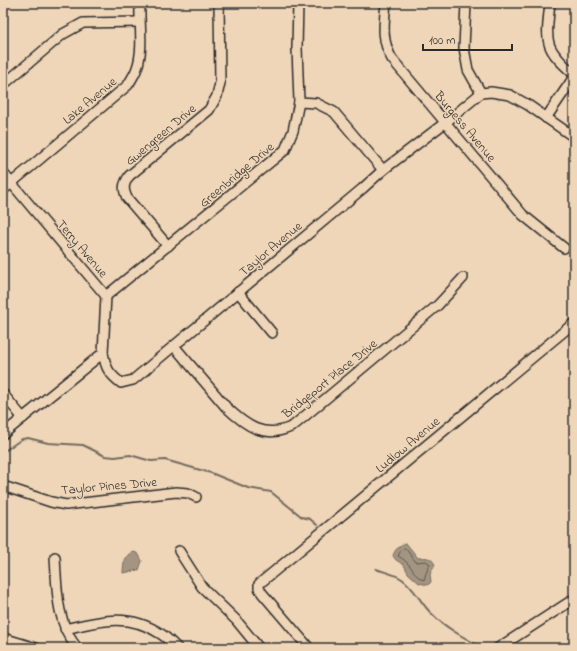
<svg xmlns="http://www.w3.org/2000/svg" width="577" height="651" font-family="'Indie Flower',sans-serif">
  <rect width="100%" height="100%" fill="#f0d6b8"/>
  <filter id="ink" filterUnits="userSpaceOnUse"><feTurbulence type="fractalNoise" baseFrequency=".025" numOctaves="2"/><feDisplacementMap in="SourceGraphic" scale="8" xChannelSelector="R" yChannelSelector="G"/><feConvolveMatrix kernelMatrix="1 2 1 2 8 2 1 2 1" color-interpolation-filters="sRGB"/></filter>
  <g filter="url(#ink)">
    <!-- water -->
    <g fill="#a49582" stroke="#746b5f">
      <path d="M406 543 418 558C426 557 432 557 435 565L430 574 431 582 428 585 419 583 408 573 404 565 396 560 393 556C394 550 400 545 406 543Z"/>
      <path d="M135 552 139 555 142 561 139 570 123 573C123 563 125 554 135 552Z"/>
    </g>
    <g fill="none" stroke-linecap="round" stroke-linejoin="round">
      <!-- shore -->
      <path stroke="#5b554e" stroke-width="1" d="M405 548 416 562 426 561 430 564 426 573 424 580C415 578 413 567 406 562 404 559 401 558 398 556L400 552Z"/>
      <!-- stream -->
      <g stroke="#746b5f" stroke-width="2">
        <path d="M3 452 22 439 28 438 48 443 83 445 105 456 115 457 130 455 151 461 165 460 211 473 248 488 271 492 302 517 310 519 317 525"/>
        <path d="M376 569C384 572 395 574 402 579 415 588 421 604 432 614 447 629 465 638 483 648"/>
      </g>
      <!-- minor casing -->
      <g stroke="#2b2b2b" stroke-width="12">
        <g id="minor">
          <path d="M386 3C384 24 381 40 392 59L523 215 564 248"/>
          <path d="M466 3 464 48 468 70 481 93"/>
          <path d="M550 3C546 42 543 47 574 74"/>
          <path d="M3 85 63 34 83 23 139 22"/>
          <path d="M299 102 316 103 334 112 383 170"/>
          <path d="M546 118 574 77"/>
          <path d="M3 173 106 296 103 353"/>
          <path d="M3 190 128 85C131 80 135 74 137 68 144 48 139 24 140 3"/>
          <path d="M168 246 127 198C123 189 123 185 129 176L209 110 217 96 220 83 219 3"/>
          <path d="M238 292 272 333"/>
          <path d="M106 296 285 150 293 131 299 102 297 48 298 3"/>
          <path d="M174 346 226 407C246 426 265 440 293 426L438 305 463 278"/>
          <path d="M3 394 23 418"/>
          <path d="M3 434 103 353C106 368 108 373 121 383L133 380 362 189 383 170 446 122 481 93 491 92 510 95 528 105 574 137"/>
          <path d="M3 486 51 502 66 505 176 492 188 493 196 497"/>
          <path d="M179 551 202 587 236 620 259 648"/>
          <path d="M55 557C57 589 56 622 77 648"/>
          <path d="M65 629C99 621 129 612 161 634 167 638 172 643 177 648"/>
          <path d="M3 638 36 648"/>
          <path d="M309 648 262 593 259 588V584L574 323"/>
          <path d="M498 648 574 599"/>
        </g>
      </g>
      <!-- minor -->
      <use href="#minor" stroke="#f0d6b8" stroke-width="9"/>
    </g>
  </g>
  <g text-anchor="middle" stroke-width="3" stroke-linejoin="round" paint-order="stroke">
    <!-- street labels -->
    <g font-size="13" fill="#2b2b2b" stroke="#f0d6b8">
      <text transform="translate(89 100) rotate(-40)" y="5">Lake Avenue</text>
      <text transform="translate(466 126) rotate(50)" y="5">Burgess Avenue</text>
      <text transform="translate(160 134) rotate(-40)" y="5">Gwengreen Drive</text>
      <text transform="translate(236 174) rotate(-40)" y="5">Greenbridge Drive</text>
      <text transform="translate(83 248) rotate(50)" y="5">Terry Avenue</text>
      <text transform="translate(270 248) rotate(-40)" y="5">Taylor Avenue</text>
      <text transform="translate(329 378) rotate(-39)" y="5">Bridgeport Place Drive</text>
      <text transform="translate(407 444) rotate(-40)" y="5">Ludlow Avenue</text>
      <text transform="translate(109 485) rotate(-5)" y="5">Taylor Pines Drive</text>
    </g>
  </g>
  <!-- margin -->
  <rect width="577" height="651" fill="none" stroke="#f0d6b8" stroke-width="16"/>
  <rect x="8" y="8" width="561" height="635" fill="none" stroke="#2b2b2b" stroke-width="1.5" filter="url(#ink)"/>
  <!-- scale -->
  <path d="M423 44v6h89v-6" fill="none" stroke="#2b2b2b" stroke-width="2"/>
  <text x="429" y="44" font-size="12" fill="#2b2b2b" stroke="#f0d6b8" stroke-width="3" paint-order="stroke">100 m</text>
</svg>
